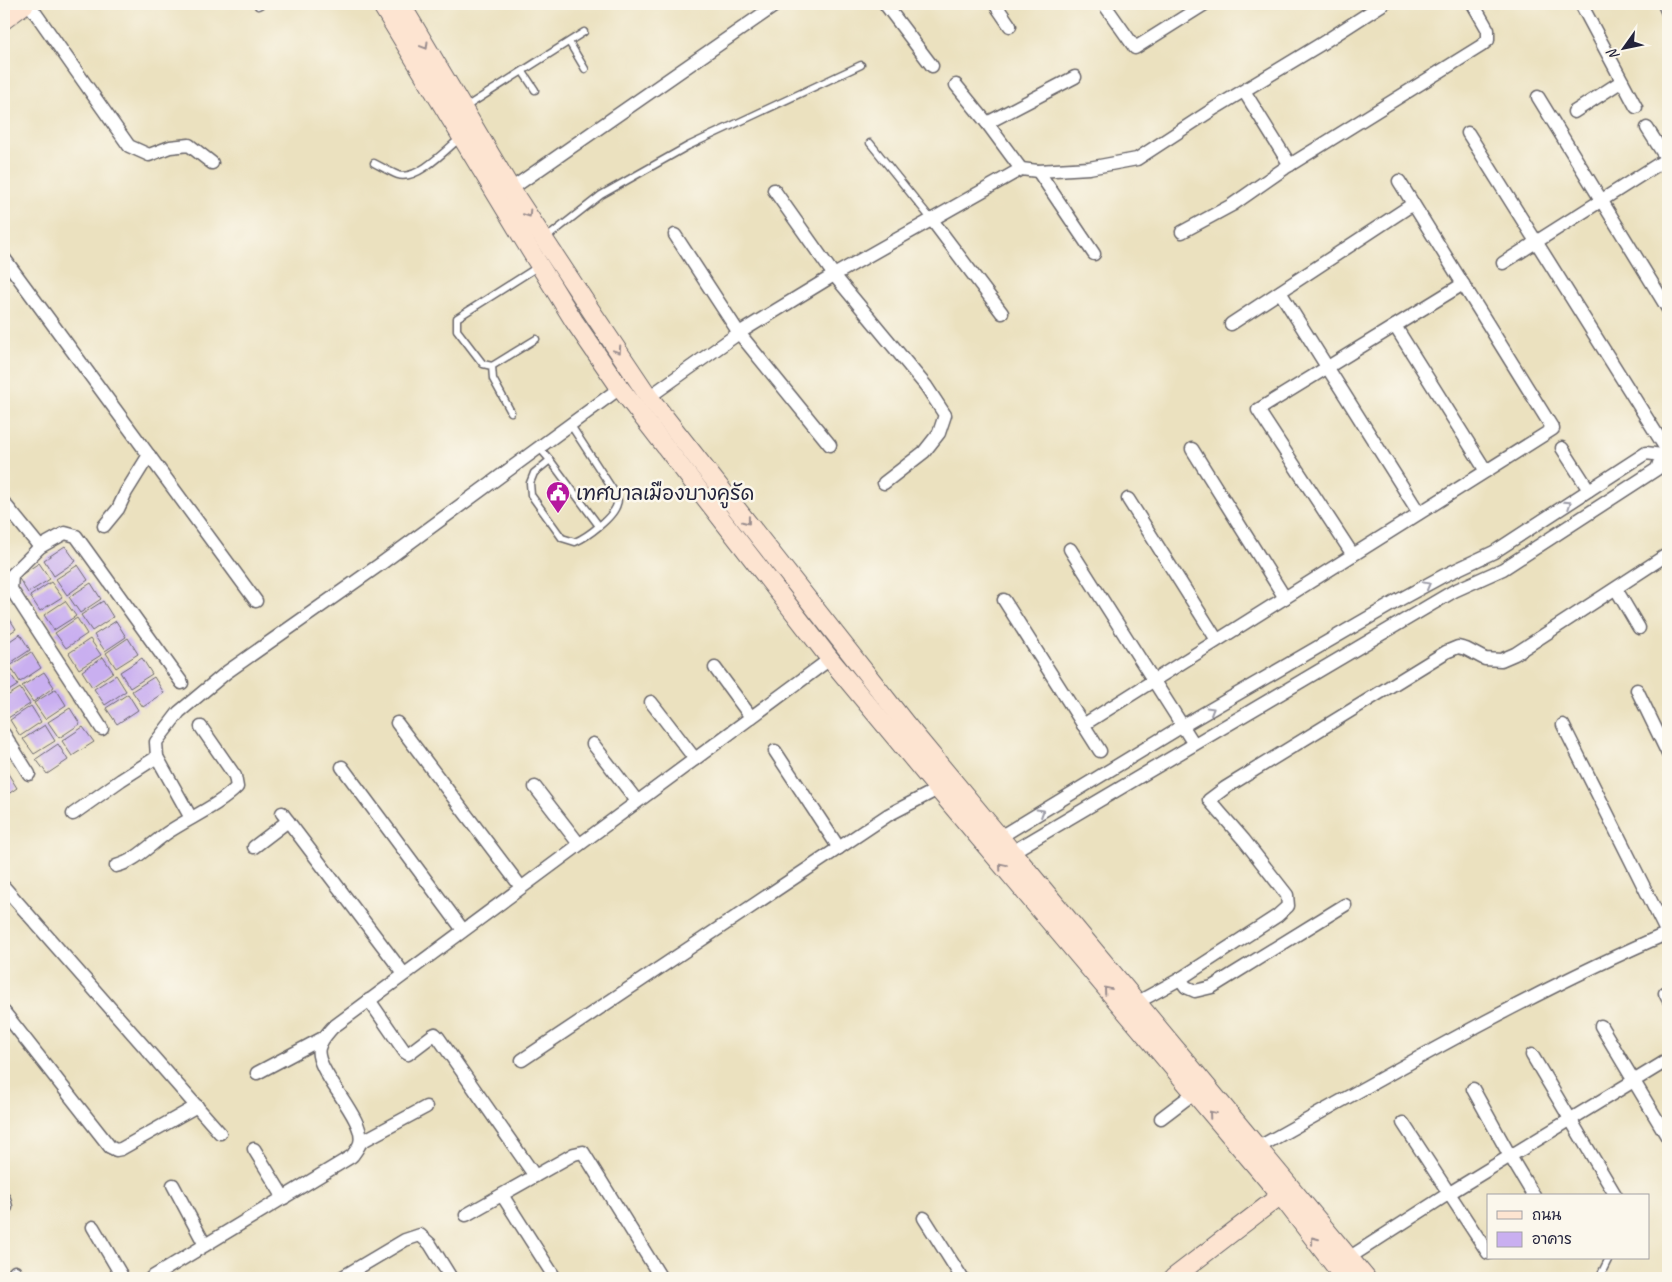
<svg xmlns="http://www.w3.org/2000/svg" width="1672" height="1282" font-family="Caveat,'Playpen Sans Thai',sans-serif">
  <rect width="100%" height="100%" fill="#fbf7ec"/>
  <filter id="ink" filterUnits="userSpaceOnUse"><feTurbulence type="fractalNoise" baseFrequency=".02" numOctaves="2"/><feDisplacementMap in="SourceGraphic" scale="10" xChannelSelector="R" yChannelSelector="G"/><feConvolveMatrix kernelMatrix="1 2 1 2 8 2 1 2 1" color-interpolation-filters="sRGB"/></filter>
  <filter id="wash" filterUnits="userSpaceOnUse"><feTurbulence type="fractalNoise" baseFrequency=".0096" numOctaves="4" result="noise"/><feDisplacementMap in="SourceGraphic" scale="20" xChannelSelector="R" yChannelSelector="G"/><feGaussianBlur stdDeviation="1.12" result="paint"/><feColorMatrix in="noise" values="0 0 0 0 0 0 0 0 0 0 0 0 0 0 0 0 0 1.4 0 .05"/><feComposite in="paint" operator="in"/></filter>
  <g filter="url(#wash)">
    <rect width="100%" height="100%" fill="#ebe1bf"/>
    <g id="blocks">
      <!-- building -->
      <g fill="#c9aff0">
        <path d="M65 546 76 561 54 576 44 560Z"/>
        <path d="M39 563 50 579 28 593 18 577Z"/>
        <path d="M78 565 88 580 67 595 56 579Z"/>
        <path d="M51 582 62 597 40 611 30 596Z"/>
        <path d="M91 583 101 599 80 613 69 597Z"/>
        <path d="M65 601 76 616 54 630 44 615Z"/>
        <path d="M103 601 113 617 92 631 81 615Z"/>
        <path d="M6 613 16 629 4 637V615Z"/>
        <path d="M77 618 87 634 66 648 55 633Z"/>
        <path d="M116 621 126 637 105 651 94 635Z"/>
        <path d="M20 634 30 650 9 664 4 656V645Z"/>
        <path d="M128 638 138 654 116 668 106 653Z"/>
        <path d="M90 639 101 655 79 669 69 653Z"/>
        <path d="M31 652 41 668 20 682 10 666Z"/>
        <path d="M103 657 113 672 92 687 82 671Z"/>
        <path d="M142 658 152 674 130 688 120 672Z"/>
        <path d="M7 669 18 685 4 694V671Z"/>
        <path d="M44 672 54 687 33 702 22 686Z"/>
        <path d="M116 675 126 691 105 705 94 689Z"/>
        <path d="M154 677 164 693 143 707 132 691Z"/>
        <path d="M20 688 30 704 8 718 4 711V698Z"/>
        <path d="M56 689 66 705 45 719 34 703Z"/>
        <path d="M128 694 138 710 117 724 106 708Z"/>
        <path d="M31 706 41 722 20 736 10 720Z"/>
        <path d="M70 708 80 724 59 738 48 722Z"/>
        <path d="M45 725 55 741 34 754 23 739Z"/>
        <path d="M83 727 94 742 72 756 62 741Z"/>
        <path d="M58 744 68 760 47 774 36 759Z"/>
        <path d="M7 772 17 788 4 797V774Z"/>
      </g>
    </g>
  </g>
  <g filter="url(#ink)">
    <use href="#blocks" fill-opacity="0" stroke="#686569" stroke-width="1"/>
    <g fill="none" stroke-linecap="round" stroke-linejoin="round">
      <!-- lane casing -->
      <g stroke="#686569" stroke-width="9">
        <g id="lane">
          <path d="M258 6 262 4"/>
          <path d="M569 42 585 69"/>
          <path d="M523 72 535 90"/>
          <path d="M464 108 584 32"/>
          <path d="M870 143 932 220"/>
          <path d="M374 163C382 167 390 172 398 175 417 181 447 149 460 138"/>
          <path d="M545 239 601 195 688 146 861 65"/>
          <path d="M536 339 492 366 483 364 457 330V318L539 266"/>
          <path d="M492 366 493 379 511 412"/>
          <path d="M570 424 615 493C617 497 619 500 617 504 614 517 587 537 575 542L562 538 531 495 530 483 534 473 550 460 599 526"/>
          <path d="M538 446 550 460"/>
          <path d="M1599 1278 1609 1258"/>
        </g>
      </g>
      <!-- street casing -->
      <g stroke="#686569" stroke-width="15">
        <g id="street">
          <path d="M29 4 129 146 149 155 170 147 189 145 212 163"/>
          <path d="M885 4 932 66"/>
          <path d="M995 4 1010 26"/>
          <path d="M1104 4 1135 48 1205 4"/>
          <path d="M1581 4 1636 107"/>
          <path d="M1664 4 1668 13"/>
          <path d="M956 85 987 123 1021 169"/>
          <path d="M1244 91 1290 165"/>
          <path d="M1538 97 1668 309"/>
          <path d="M1574 112 1622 81"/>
          <path d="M987 123 1075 77"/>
          <path d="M1647 128 1668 161"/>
          <path d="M1468 133 1668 452"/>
          <path d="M1038 171 1094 254"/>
          <path d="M511 189 777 4"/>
          <path d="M774 190 834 275 926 386 945 415 939 433 924 452 884 483"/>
          <path d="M932 220 1002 313"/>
          <path d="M1182 232 1232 205 1285 168 1481 46 1488 40V30L1473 4"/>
          <path d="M675 235 739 333 830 445"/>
          <path d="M4 258 256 601"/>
          <path d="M1503 263 1668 158"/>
          <path d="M1280 292 1419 513"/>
          <path d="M1231 324 1413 204"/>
          <path d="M1395 326 1486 471"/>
          <path d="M649 397 739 333 834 275 1021 169 1038 171 1089 168 1137 159 1215 108 1321 44 1383 4"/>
          <path d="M1562 448 1589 490"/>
          <path d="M1192 449 1285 598"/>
          <path d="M1128 499 1217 640"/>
          <path d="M4 503 40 547"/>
          <path d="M104 526 118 509 126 492 149 455"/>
          <path d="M1070 549 1194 744"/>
          <path d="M1353 555 1258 410 1463 284"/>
          <path d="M1616 589 1639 628"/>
          <path d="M1004 600 1100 751"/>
          <path d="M715 668 751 717"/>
          <path d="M1637 690 1668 754"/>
          <path d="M651 702 695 759"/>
          <path d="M397 723 521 887"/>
          <path d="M1083 725 1553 429 1399 181"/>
          <path d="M1563 725 1667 933"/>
          <path d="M102 729 11 589 12 575 40 547 65 533 76 536 182 683"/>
          <path d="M4 734 29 774"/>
          <path d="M593 744 637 801"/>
          <path d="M775 751 839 848"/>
          <path d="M342 767 463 930"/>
          <path d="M535 787 579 844"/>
          <path d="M282 813 404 974"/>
          <path d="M73 814 121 780 157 757"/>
          <path d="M191 818 157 757 156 742 179 712 227 672 382 563 620 388"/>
          <path d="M1000 837 1184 725 1399 600 1443 576 1494 552 1646 453 1662 455 1657 469 1503 569 1454 591 1012 852"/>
          <path d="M254 847 288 821"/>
          <path d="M116 866C137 861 151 843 170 831 193 816 218 806 237 787L235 776 201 727"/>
          <path d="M4 887 220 1133"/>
          <path d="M1180 979 1186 987 1195 991 1212 987 1345 905"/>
          <path d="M1665 993 1668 999"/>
          <path d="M369 1000 405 1052 408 1054 433 1035 435 1034 438 1037 535 1176"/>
          <path d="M1138 1002 1180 979 1277 916 1288 906 1287 895 1244 840 1209 800 1225 788 1446 652 1458 647 1466 649 1485 659 1501 660 1515 654 1668 554"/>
          <path d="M4 1012 110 1147 116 1150 121 1149 197 1106"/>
          <path d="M1601 1026 1668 1138"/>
          <path d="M1532 1055 1616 1196"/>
          <path d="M522 1060 888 815 938 789"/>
          <path d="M257 1073 323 1038"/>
          <path d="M1473 1089 1510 1156 1534 1196"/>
          <path d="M1161 1118 1194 1093"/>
          <path d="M1403 1123 1488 1253"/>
          <path d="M361 1142 426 1107"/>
          <path d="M1259 1147C1393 1072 1527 994 1668 933"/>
          <path d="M254 1149 284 1198"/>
          <path d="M173 1185 205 1245"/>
          <path d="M502 1195 555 1278"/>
          <path d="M4 1199 6 1207 4 1209"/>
          <path d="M466 1215 574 1154 583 1152 661 1278"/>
          <path d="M924 1218 962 1278"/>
          <path d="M93 1227 123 1278"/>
          <path d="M1350 1257 1448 1194 1668 1060"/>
          <path d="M15 1272 19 1278"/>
          <path d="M151 1278 352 1156C355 1152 359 1147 360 1143 367 1119 313 1070 319 1048 321 1040 327 1034 332 1028L830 659"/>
          <path d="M341 1278 405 1240 420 1235 430 1244 451 1278"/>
        </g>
      </g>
      <!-- secondary casing -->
      <g stroke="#686569" stroke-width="20">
        <g id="secondary">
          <path d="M381 4 530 250 574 321 620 388 830 659 938 789 1281 1196 1344 1278"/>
          <path d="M401 4 511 189 592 312 649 397 906 724 1366 1278"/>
          <path d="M4 20 25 4"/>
          <path d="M1173 1278 1290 1188"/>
        </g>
      </g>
      <!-- lane -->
      <use href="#lane" stroke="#fff" stroke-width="6"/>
      <!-- street -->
      <use href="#street" stroke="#fff" stroke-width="12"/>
      <!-- secondary -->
      <use href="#secondary" stroke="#fde4d1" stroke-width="18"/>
    </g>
    <!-- one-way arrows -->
    <defs><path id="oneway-chevron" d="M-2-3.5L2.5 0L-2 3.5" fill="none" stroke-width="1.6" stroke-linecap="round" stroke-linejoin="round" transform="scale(1.25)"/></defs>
    <g stroke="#9a8d8e">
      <use href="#oneway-chevron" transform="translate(425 46) rotate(59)"/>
      <use href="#oneway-chevron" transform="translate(528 214) rotate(57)"/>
      <use href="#oneway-chevron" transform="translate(618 350) rotate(56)"/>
      <use href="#oneway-chevron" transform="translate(747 521) rotate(52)"/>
      <use href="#oneway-chevron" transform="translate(1002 866) rotate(-130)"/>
      <use href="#oneway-chevron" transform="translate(1107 990) rotate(-130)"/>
      <use href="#oneway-chevron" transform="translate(1212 1114) rotate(-130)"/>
      <use href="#oneway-chevron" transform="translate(1314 1240) rotate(-128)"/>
    </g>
    <g stroke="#9c9ca7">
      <use href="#oneway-chevron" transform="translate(1568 504) rotate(-33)"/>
      <use href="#oneway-chevron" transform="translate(1427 585) rotate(-29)"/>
      <use href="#oneway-chevron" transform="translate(1211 710) rotate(-30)"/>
      <use href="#oneway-chevron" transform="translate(1041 812) rotate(-31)"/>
    </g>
  </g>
  <!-- icons -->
  <defs>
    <g id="civic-pin" transform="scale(1.25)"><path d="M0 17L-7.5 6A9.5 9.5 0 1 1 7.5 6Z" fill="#b5179e" stroke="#fbf7ec"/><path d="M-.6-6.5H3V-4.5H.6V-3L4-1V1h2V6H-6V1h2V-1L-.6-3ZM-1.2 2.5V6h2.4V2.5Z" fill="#fff"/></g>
  </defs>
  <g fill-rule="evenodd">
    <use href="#civic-pin" x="558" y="493"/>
  </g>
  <g text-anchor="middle" stroke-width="5" stroke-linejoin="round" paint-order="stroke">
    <!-- poi labels -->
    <g font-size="20" fill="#22223b" stroke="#fbf7ec" text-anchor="start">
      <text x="576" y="500">เทศบาลเมืองบางคูรัด</text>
    </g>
  </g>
  <!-- margin -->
  <rect width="1672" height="1282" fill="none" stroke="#fbf7ec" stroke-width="20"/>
  <!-- legend -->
  <rect x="1487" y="1194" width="162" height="65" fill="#fbf7ec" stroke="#a4a2a5"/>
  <rect x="1497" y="1211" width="25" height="8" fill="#fde4d1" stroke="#a4a2a5"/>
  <text x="1532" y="1220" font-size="15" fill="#22223b">ถนน</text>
  <rect x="1497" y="1232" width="25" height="15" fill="#c9aff0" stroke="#a4a2a5"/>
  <text x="1532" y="1244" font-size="15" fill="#22223b">อาคาร</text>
  <!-- north arrow -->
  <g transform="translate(1624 48) rotate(237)" stroke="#fbf7ec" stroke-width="4" paint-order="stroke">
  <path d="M0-4L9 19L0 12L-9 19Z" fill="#22223b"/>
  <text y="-8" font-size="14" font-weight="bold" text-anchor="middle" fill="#22223b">N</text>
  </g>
</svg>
